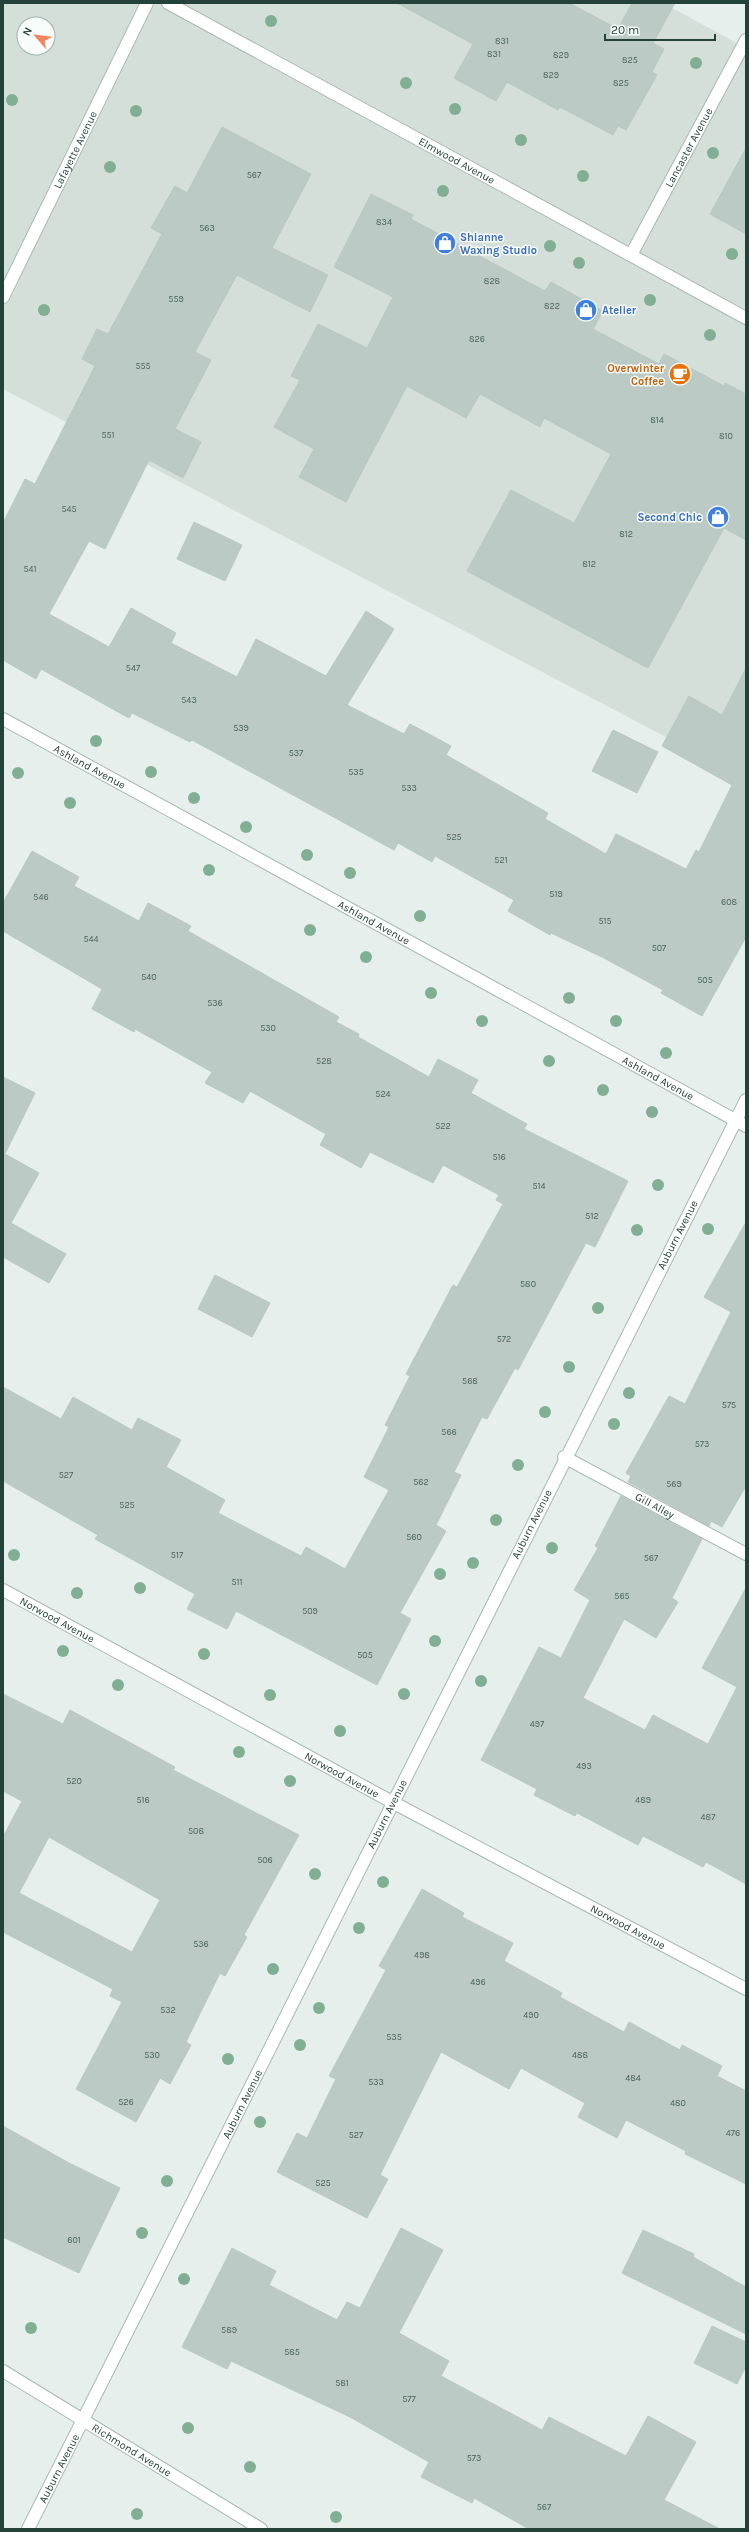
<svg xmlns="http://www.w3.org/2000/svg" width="749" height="2532" font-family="Karla,sans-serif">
  <rect width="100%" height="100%" fill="#e6efeb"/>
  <!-- built -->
  <path fill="#d4dfda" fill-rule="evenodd" d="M3 3H663L746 48V779L3 389ZM24 24H48V48H24Z"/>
  <!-- building -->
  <g fill="#bbcac4" stroke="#b8c9c2" fill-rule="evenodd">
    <path d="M397 3H569L618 29 632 3H675L653 43 664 49 652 72 657 75 626 130 618 126 613 135 560 107 558 110 507 82 496 101 454 78 473 44Z"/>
    <path d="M222 127 311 174 272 248 328 275 310 312 237 275 195 352 211 360 175 429 201 442 183 478 149 460 105 549 89 541 49 614 109 647 131 608 176 633 171 643 237 677 256 639 326 676 366 611 394 629 347 705 404 734 410 724 451 746 446 755 548 813 545 819 606 854 616 834 686 869 696 850 699 852 732 785 662 746 689 696 722 715 746 668V937L702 1016 661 993 663 990 604 958 551 933 550 935 508 911 514 900 435 856 432 862 398 843 394 850 192 740 190 742 132 713 129 718 41 669 36 679 3 660V523L25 479 35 484 95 366 82 359 97 329 108 334 162 234 151 228 175 186 187 193Z"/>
    <path d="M746 148V234L710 214Z"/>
    <path d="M371 194 413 215 411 219 545 291 551 282 603 311 593 329 659 364 664 354 724 386 725 383 746 394V540L724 528 648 668 467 571 511 490 574 523 611 454 544 418 540 427 480 394 466 418 407 386 346 502 299 477 314 449 274 427 300 380 291 376 318 324 367 348 393 297 334 267Z"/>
    <path d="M194 522 242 545 225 581 177 559Z"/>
    <path d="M613 730 658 752 637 793 592 771Z"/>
    <path d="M32 851 79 877 74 886 139 921 148 903 191 926 188 931 339 1017 336 1022 359 1034 358 1037 429 1077 438 1059 478 1080 471 1093 527 1124 524 1129 628 1181 595 1247 586 1243 518 1370 515 1368 487 1419 482 1417 454 1472 461 1475 436 1525 446 1531 400 1613 411 1619 377 1685 236 1611 227 1629 187 1609 195 1594 95 1539 98 1535 3 1481V1387L61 1419 73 1397 132 1430 138 1418 181 1440 166 1467 225 1500 218 1513 301 1556 306 1547 345 1569 389 1490 364 1477 389 1427 385 1425 410 1376 406 1374 453 1285 457 1287 503 1204 496 1200 499 1195 443 1165 433 1183 370 1152 361 1168 320 1145 326 1134 250 1091 243 1103 205 1083 212 1072 135 1029 134 1032 92 1009 102 989 3 931V903Z"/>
    <path d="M3 1077 35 1093 5 1154 39 1173 11 1223 66 1254 49 1283 3 1257Z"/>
    <path d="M746 1222V1486L722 1527 711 1521 709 1526 628 1482 631 1476 626 1473 669 1396 685 1404 731 1312 704 1297Z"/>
    <path d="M215 1275 270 1303 252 1337 198 1309Z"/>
    <path d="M621 1496 702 1539 672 1598 678 1602 656 1638 624 1619 583 1698 645 1730 653 1715 708 1744 737 1687 702 1668 746 1588V1884L706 1862 703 1867 643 1836 638 1845 577 1813 575 1816 534 1795 537 1789 481 1760 539 1647 561 1658 590 1600 574 1590 598 1548 595 1546Z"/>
    <path d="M3 1694 63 1724 70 1710 175 1767 173 1770 299 1835 244 1935 247 1937 225 1976 220 1973 186 2042 191 2045 170 2084 160 2078 136 2122 76 2089 122 2002 110 1996 113 1989 3 1932V1837L22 1801 3 1791ZM49 1837 160 1900 132 1952 19 1893Z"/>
    <path d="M422 1889 464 1913 462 1917 513 1943 504 1961 562 1993 560 1997 624 2032 629 2022 680 2050 682 2045 722 2066 717 2076 746 2091V2184L685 2154 686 2151 626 2120 617 2138 578 2117 585 2103 521 2068 509 2089 441 2052 380 2175 388 2179 367 2218 277 2172 297 2133 307 2138 336 2079 329 2076 386 1970 379 1966Z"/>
    <path d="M3 2126 69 2163 120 2188 79 2273 3 2237Z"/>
    <path d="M401 2228 443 2250 399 2333 449 2361 441 2376 542 2430 549 2417 626 2456 648 2416 696 2442 664 2500 720 2529H529L474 2498 472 2503 421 2477 429 2462 350 2417 231 2361 227 2369 182 2347 232 2248 276 2271 269 2285 337 2320 347 2302 360 2308Z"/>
    <path d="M643 2230 694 2254 693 2257 746 2287V2334L622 2273Z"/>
    <path d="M712 2326 746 2342V2366L737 2384 694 2363Z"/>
  </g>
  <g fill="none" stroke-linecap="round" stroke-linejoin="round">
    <!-- minor casing -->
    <g stroke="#a8b8b2" stroke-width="14">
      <g id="minor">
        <path id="s1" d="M168 3 746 318"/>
        <path id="s2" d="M631 255 746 40"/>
        <path id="s3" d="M3 297 147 3"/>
        <path id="s4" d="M3 719 746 1126"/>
        <path id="s5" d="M564 1457 746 1554"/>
        <path id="s6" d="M3 1590 394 1803 746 1989"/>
        <path id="s7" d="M3 2371 261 2529"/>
        <path id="s8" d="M28 2529C270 2054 503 1574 746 1100"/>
      </g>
    </g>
    <!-- minor -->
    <use href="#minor" stroke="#fff" stroke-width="12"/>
  </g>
  <!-- trees -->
  <g fill="#80af93">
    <circle cx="271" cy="21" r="6"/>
    <circle cx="696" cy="63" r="6"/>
    <circle cx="406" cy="83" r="6"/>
    <circle cx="12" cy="100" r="6"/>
    <circle cx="455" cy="109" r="6"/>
    <circle cx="136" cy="111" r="6"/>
    <circle cx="521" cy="140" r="6"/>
    <circle cx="713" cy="153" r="6"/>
    <circle cx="110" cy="167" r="6"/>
    <circle cx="583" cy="176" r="6"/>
    <circle cx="443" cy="191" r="6"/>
    <circle cx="550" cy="246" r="6"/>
    <circle cx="732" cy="254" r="6"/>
    <circle cx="579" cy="263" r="6"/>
    <circle cx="650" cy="300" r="6"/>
    <circle cx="44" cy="310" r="6"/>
    <circle cx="710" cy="335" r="6"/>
    <circle cx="96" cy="741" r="6"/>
    <circle cx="151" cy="772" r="6"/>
    <circle cx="18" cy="773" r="6"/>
    <circle cx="194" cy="798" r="6"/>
    <circle cx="70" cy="803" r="6"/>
    <circle cx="246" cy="827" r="6"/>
    <circle cx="307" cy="855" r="6"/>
    <circle cx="209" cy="870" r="6"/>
    <circle cx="350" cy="873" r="6"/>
    <circle cx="420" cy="916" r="6"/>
    <circle cx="310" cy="930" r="6"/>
    <circle cx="366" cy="957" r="6"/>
    <circle cx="431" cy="993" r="6"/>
    <circle cx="569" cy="998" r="6"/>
    <circle cx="482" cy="1021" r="6"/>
    <circle cx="616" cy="1021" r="6"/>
    <circle cx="666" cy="1053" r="6"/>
    <circle cx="549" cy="1061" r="6"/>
    <circle cx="603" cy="1090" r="6"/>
    <circle cx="652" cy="1112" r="6"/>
    <circle cx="658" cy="1185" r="6"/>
    <circle cx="708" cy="1229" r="6"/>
    <circle cx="637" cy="1230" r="6"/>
    <circle cx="598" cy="1308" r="6"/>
    <circle cx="569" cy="1367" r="6"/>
    <circle cx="629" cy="1393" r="6"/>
    <circle cx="545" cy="1412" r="6"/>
    <circle cx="614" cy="1424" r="6"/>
    <circle cx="518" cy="1465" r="6"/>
    <circle cx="496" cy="1520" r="6"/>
    <circle cx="552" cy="1548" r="6"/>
    <circle cx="14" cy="1555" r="6"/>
    <circle cx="473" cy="1563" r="6"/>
    <circle cx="440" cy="1574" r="6"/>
    <circle cx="140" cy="1588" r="6"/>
    <circle cx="77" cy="1593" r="6"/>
    <circle cx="435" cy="1641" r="6"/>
    <circle cx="63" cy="1651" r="6"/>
    <circle cx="204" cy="1654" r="6"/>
    <circle cx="481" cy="1681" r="6"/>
    <circle cx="118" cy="1685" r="6"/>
    <circle cx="404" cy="1694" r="6"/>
    <circle cx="270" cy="1695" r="6"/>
    <circle cx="340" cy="1731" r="6"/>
    <circle cx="239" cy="1752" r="6"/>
    <circle cx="290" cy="1781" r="6"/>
    <circle cx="315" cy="1874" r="6"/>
    <circle cx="383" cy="1882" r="6"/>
    <circle cx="359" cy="1928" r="6"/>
    <circle cx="273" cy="1969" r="6"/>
    <circle cx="319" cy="2008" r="6"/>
    <circle cx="300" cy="2045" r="6"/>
    <circle cx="228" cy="2059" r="6"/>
    <circle cx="260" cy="2122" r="6"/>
    <circle cx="167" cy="2181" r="6"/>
    <circle cx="142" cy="2233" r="6"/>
    <circle cx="184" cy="2279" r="6"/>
    <circle cx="31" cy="2328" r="6"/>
    <circle cx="188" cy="2428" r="6"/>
    <circle cx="250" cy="2467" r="6"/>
    <circle cx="137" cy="2514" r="6"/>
    <circle cx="336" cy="2517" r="6"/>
  </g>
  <!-- icons -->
  <defs>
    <g id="shop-disc" transform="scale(1.15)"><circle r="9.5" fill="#3f7fe0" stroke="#f7fbf9"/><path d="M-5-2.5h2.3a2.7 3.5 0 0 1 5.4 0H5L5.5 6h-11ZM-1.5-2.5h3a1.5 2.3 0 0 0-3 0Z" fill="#fff"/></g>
    <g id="cafe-disc" transform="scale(1.15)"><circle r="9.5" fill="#e8710a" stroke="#f7fbf9"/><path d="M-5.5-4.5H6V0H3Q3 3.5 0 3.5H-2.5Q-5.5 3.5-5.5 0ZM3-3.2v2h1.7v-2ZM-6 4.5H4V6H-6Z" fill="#fff"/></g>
  </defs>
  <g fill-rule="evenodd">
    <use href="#shop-disc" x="445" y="243"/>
    <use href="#shop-disc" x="586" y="310"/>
    <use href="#cafe-disc" x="680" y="374"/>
    <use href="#shop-disc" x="718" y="517"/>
  </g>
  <g text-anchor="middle" stroke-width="3" stroke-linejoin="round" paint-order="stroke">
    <!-- number labels -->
    <g font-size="9" fill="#4a645c">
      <text x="502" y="44">831</text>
      <text x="494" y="57">831</text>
      <text x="561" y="58">829</text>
      <text x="630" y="63">825</text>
      <text x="551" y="78">829</text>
      <text x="621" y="86">825</text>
      <text x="254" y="178">567</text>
      <text x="384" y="225">834</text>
      <text x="207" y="231">563</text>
      <text x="492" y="284">828</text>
      <text x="176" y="302">559</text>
      <text x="552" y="309">822</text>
      <text x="477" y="342">826</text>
      <text x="143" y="369">555</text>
      <text x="657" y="423">814</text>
      <text x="108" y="438">551</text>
      <text x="726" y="439">810</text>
      <text x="69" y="512">545</text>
      <text x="626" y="537">812</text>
      <text x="589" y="567">812</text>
      <text x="30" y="572">541</text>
      <text x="133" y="671">547</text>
      <text x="189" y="703">543</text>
      <text x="241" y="731">539</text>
      <text x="296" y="756">537</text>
      <text x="356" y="775">535</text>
      <text x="409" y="791">533</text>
      <text x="454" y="840">525</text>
      <text x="501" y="863">521</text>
      <text x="556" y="897">519</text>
      <text x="41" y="900">546</text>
      <text x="729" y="905">608</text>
      <text x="605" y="924">515</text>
      <text x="91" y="942">544</text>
      <text x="659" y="951">507</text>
      <text x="149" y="980">540</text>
      <text x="705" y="983">505</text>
      <text x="215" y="1006">536</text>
      <text x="268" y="1031">530</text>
      <text x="324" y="1064">528</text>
      <text x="383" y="1097">524</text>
      <text x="443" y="1129">522</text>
      <text x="499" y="1160">516</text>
      <text x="539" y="1189">514</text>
      <text x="592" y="1219">512</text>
      <text x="528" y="1287">580</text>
      <text x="504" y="1342">572</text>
      <text x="470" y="1384">568</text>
      <text x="729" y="1408">575</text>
      <text x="449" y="1435">566</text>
      <text x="702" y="1447">573</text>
      <text x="66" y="1478">527</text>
      <text x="421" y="1485">562</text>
      <text x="674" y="1487">569</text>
      <text x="127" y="1508">525</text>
      <text x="414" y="1540">560</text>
      <text x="177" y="1558">517</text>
      <text x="651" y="1561">567</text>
      <text x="237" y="1585">511</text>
      <text x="622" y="1599">565</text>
      <text x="310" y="1614">509</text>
      <text x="365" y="1658">505</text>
      <text x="537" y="1727">497</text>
      <text x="584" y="1769">493</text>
      <text x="74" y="1784">520</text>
      <text x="143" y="1803">516</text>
      <text x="643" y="1803">489</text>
      <text x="708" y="1820">487</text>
      <text x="196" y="1834">508</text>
      <text x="265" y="1863">506</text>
      <text x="201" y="1947">536</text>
      <text x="422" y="1958">498</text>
      <text x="478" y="1985">496</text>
      <text x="168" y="2013">532</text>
      <text x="531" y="2018">490</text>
      <text x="394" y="2040">535</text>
      <text x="152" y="2058">530</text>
      <text x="580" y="2058">488</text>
      <text x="633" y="2081">484</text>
      <text x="376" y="2085">533</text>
      <text x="126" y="2105">526</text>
      <text x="678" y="2106">480</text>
      <text x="733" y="2136">476</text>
      <text x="356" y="2138">527</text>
      <text x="323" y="2186">525</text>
      <text x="74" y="2243">601</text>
      <text x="229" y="2333">589</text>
      <text x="292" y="2355">585</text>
      <text x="342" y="2386">581</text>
      <text x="409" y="2402">577</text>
      <text x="474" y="2461">573</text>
      <text x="544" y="2510">567</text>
    </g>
    <!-- street labels -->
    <g font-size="11" fill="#24423a" stroke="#f7fbf9">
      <text dy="4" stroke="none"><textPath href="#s2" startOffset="122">Lancaster Avenue</textPath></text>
      <text dy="4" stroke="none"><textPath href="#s3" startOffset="164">Lafayette Avenue</textPath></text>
      <text dy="4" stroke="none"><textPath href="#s1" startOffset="329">Elmwood Avenue</textPath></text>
      <text dy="4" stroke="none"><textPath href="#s4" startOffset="99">Ashland Avenue</textPath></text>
      <text dy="4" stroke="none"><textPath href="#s4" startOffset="423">Ashland Avenue</textPath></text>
      <text dy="4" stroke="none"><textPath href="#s4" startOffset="747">Ashland Avenue</textPath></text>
      <text dy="4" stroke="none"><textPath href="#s8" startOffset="1448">Auburn Avenue</textPath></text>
      <text dy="4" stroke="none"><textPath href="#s5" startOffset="103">Gill Alley</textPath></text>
      <text dy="4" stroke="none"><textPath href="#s8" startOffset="1124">Auburn Avenue</textPath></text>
      <text dy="4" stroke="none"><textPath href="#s6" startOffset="62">Norwood Avenue</textPath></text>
      <text dy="4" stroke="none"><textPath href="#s6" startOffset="386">Norwood Avenue</textPath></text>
      <text dy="4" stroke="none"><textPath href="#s8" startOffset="800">Auburn Avenue</textPath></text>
      <text dy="4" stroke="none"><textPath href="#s6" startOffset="710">Norwood Avenue</textPath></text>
      <text dy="4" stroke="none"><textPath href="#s8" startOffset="476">Auburn Avenue</textPath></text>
      <text dy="4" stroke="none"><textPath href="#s7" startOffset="151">Richmond Avenue</textPath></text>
      <text dy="4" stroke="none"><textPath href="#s8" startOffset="68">Auburn Avenue</textPath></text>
    </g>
    <!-- shop labels -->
    <g font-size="11" font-weight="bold" fill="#366cbe" stroke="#f7fbf9" text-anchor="start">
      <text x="460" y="241">Shianne<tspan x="460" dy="13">Waxing Studio</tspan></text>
      <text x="602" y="314">Atelier</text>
      <text x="702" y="521" text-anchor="end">Second Chic</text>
    </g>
    <!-- food labels -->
    <g font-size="11" font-weight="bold" fill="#c56008" stroke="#f7fbf9" text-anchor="end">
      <text x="664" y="372">Overwinter<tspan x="664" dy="13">Coffee</tspan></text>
    </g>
  </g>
  <!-- border -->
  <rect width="749" height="2532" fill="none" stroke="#24423a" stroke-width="8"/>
  <!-- north arrow -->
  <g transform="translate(36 36) rotate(298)"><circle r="19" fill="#f7fbf9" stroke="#a3b1ad"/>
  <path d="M0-3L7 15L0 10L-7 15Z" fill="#f4845f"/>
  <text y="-6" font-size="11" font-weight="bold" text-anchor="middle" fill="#24423a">N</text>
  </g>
  <!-- scale -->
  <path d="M605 34v6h110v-6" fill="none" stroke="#24423a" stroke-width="2"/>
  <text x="611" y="34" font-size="12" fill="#24423a" stroke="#f7fbf9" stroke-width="3" paint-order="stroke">20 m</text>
</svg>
